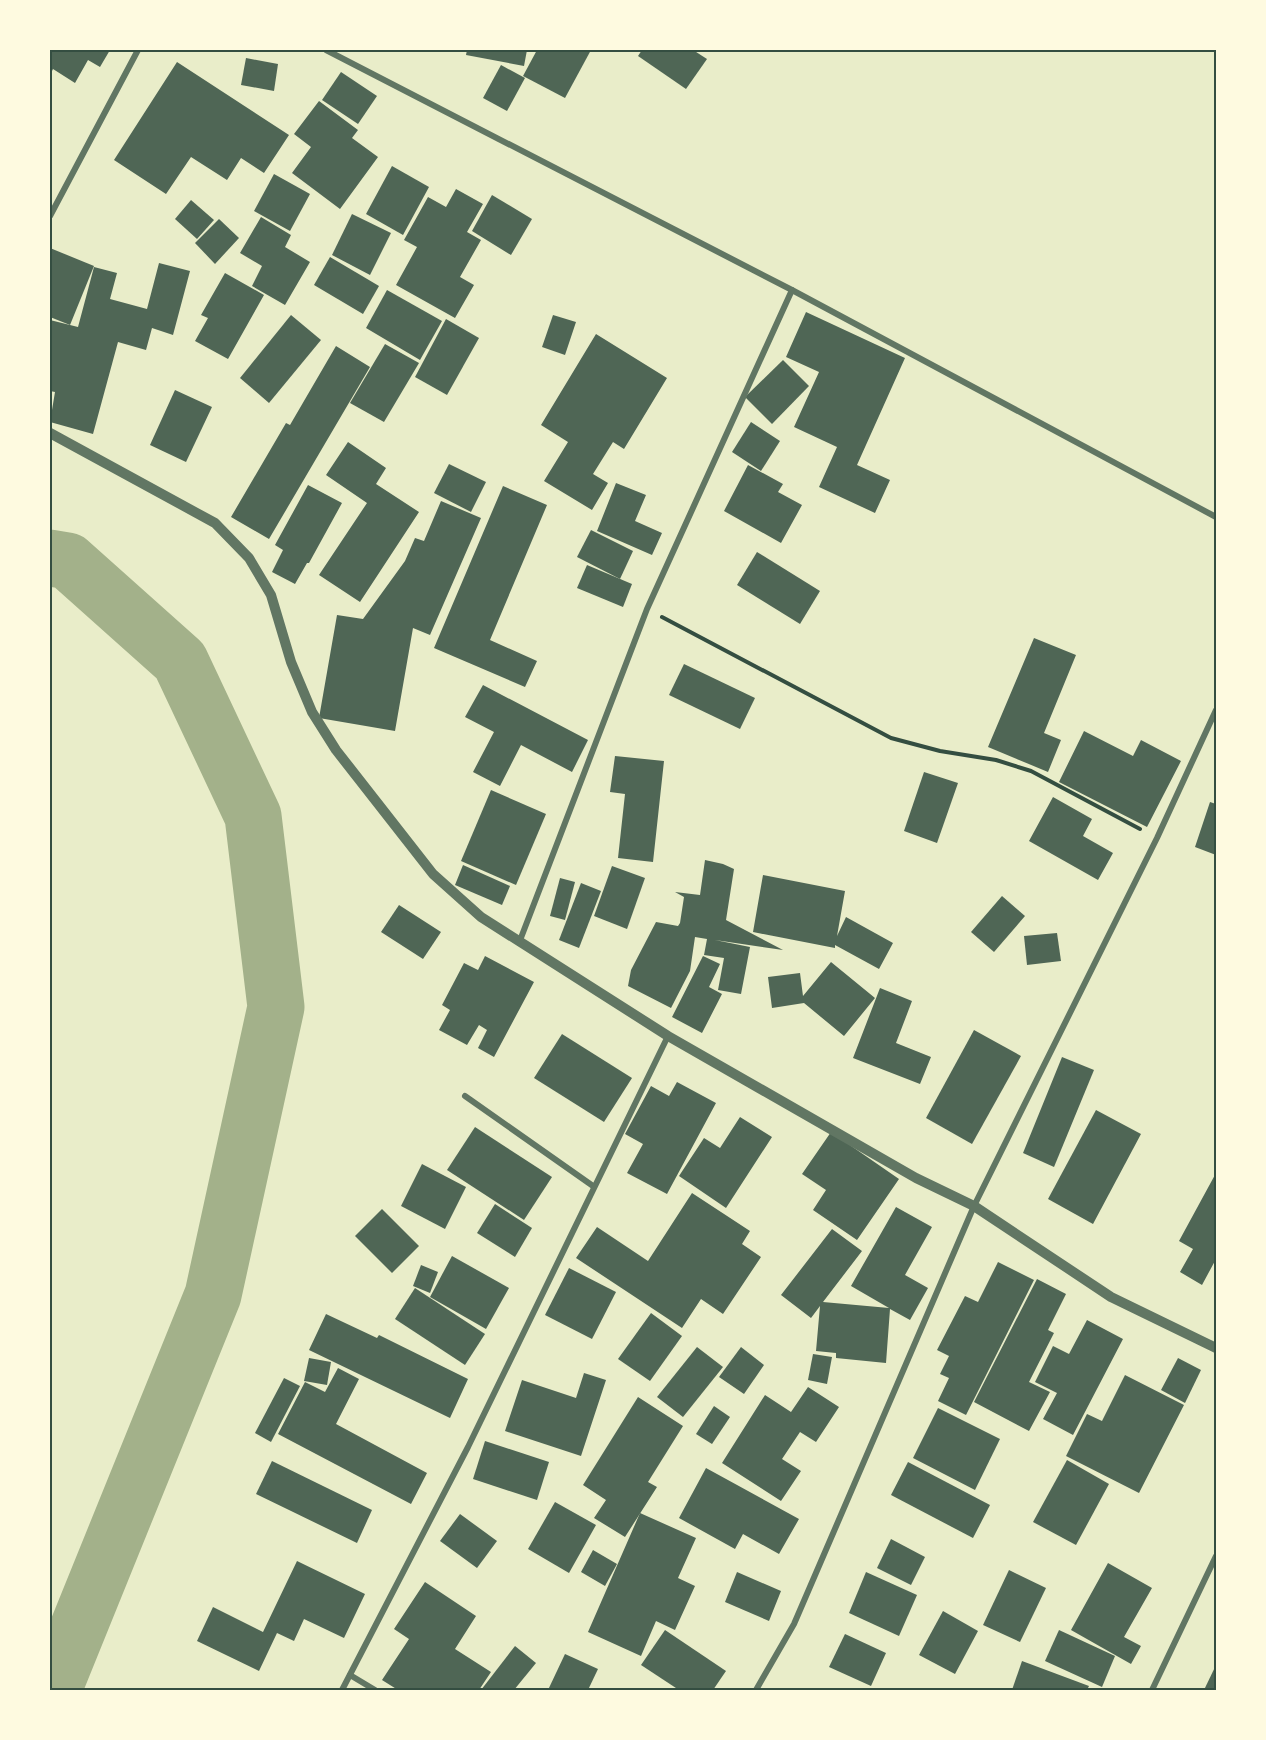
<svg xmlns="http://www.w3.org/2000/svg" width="1266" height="1740" font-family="Lora,serif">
  <rect width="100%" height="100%" fill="#e9edc9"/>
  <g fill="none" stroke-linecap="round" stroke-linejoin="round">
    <!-- river -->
    <path stroke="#a3b18a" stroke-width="57" d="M50 558 68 561 180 661 253 816 276 1007 213 1295 53 1690"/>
  </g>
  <!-- building -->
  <g fill="#4f6655">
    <path d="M50 50H110L100 67 88 60 75 83 53 69 50 75Z"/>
    <path d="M467 50H527L524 66 466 55Z"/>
    <path d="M537 50H591L565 98 523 76Z"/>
    <path d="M642 50H693L707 59 686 89 638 56Z"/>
    <path d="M246 58 278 64 274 91 241 85Z"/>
    <path d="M177 62 289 135 264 173 241 158 227 180 191 157 166 194 114 160Z"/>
    <path d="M501 65 525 78 507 111 483 98Z"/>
    <path d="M341 72 377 96 358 124 322 100Z"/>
    <path d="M319 101 358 130 352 138 378 157 340 209 292 173 311 147 294 134Z"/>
    <path d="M392 166 429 187 403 235 366 214Z"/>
    <path d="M274 174 310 194 290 231 254 211Z"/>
    <path d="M456 189 483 204 467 232 481 240 460 277 474 285 455 318 396 285 417 247 404 240 428 197 446 207Z"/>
    <path d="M492 195 532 219 511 255 472 231Z"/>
    <path d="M191 200 214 220 197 239 175 219Z"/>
    <path d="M352 214 391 233 370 275 332 255Z"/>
    <path d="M261 217 291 235 285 247 310 262 285 305 252 286 262 266 240 253Z"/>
    <path d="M219 219 239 238 215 264 195 243Z"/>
    <path d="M50 248 94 266 70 325 50 317Z"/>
    <path d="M330 257 379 286 363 314 314 285Z"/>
    <path d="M159 263 190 271 173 335 152 328 146 350 118 342 93 434 50 422 55 392 50 391V320L78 327 94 267 117 273 110 299 147 309Z"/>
    <path d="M225 273 264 295 228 359 195 341 208 318 201 315Z"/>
    <path d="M387 290 442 321 420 360 366 328Z"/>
    <path d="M806 312 905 358 857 465 890 480 875 513 819 487 837 447 794 427 819 372 786 357Z"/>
    <path d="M291 315 321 340 269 403 240 378Z"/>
    <path d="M553 315 576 322 565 355 542 347Z"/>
    <path d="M446 319 479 338 447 395 415 377Z"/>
    <path d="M596 334 667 378 624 449 613 442 593 474 608 483 592 510 544 481 568 442 541 425Z"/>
    <path d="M385 344 419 363 384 422 350 403Z"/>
    <path d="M336 346 370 367 269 539 231 517 286 423 290 425Z"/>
    <path d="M783 360 809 386 772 424 745 397Z"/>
    <path d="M175 390 212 407 186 462 150 445Z"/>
    <path d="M751 422 780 441 761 471 732 452Z"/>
    <path d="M348 442 386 468 376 484 419 512 360 602 319 575 367 503 326 475Z"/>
    <path d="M449 464 486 482 471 512 434 493Z"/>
    <path d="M748 465 783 484 778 492 802 505 781 543 724 511Z"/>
    <path d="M616 483 646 495 635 521 662 533 652 555 597 531Z"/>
    <path d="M308 485 342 503 309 563H307L295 584 272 572 283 550 275 545Z"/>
    <path d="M503 486 547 505 490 640 537 661 525 687 434 648Z"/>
    <path d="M441 501 481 518 430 635 413 628 395 731 319 718 337 615 363 619 405 561 415 538 424 541Z"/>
    <path d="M591 530 633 551 620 579 577 557Z"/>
    <path d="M757 552 820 591 800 624 737 585Z"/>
    <path d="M587 565 632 584 623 607 577 588Z"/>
    <path d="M1034 638 1076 655 1044 733 1061 740 1048 772 988 747Z"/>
    <path d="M684 664 755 698 740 729 669 695Z"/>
    <path d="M483 685 588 740 572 772 521 745 500 786 473 772 494 732 465 717Z"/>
    <path d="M1084 731 1133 756 1141 740 1181 761 1147 827 1059 782Z"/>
    <path d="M615 756 664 761 653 862 618 858 625 794 610 792Z"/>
    <path d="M924 772 958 783 937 843 904 831Z"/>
    <path d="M491 790 546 814 516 885 461 861Z"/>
    <path d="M1053 797 1092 819 1083 836 1113 853 1098 880 1029 841Z"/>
    <path d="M1210 802 1216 804V855L1195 847Z"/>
    <path d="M705 860 723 864 734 869 726 920 783 950 715 940 750 947 741 994 718 990 724 958 704 955 707 939 695 937 690 971 671 1008 628 986 631 970 656 922 678 926 680 923 684 897 675 892 700 895Z"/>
    <path d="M463 865 510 886 502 905 455 885Z"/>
    <path d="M612 866 645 878 627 929 594 916Z"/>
    <path d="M763 875 845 891 837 936 846 917 893 943 879 969 835 945V948L753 932Z"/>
    <path d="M560 878 575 882 565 920 550 916Z"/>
    <path d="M581 883 601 891 579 948 559 940Z"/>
    <path d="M1002 896 1025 916 994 952 971 932Z"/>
    <path d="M399 905 441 932 423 959 381 932Z"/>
    <path d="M1057 933 1061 961 1027 965 1024 936Z"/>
    <path d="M485 956 534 982 494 1057 478 1048 487 1030 479 1025 467 1045 439 1030 450 1010 442 1005 464 963 478 970Z"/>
    <path d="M703 956 720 964 709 987 722 994 702 1033 672 1017Z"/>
    <path d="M831 962 875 998 844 1036 804 1003 772 1008 768 977 800 973 803 996Z"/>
    <path d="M880 988 912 1001 896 1043 931 1057 920 1084 853 1058Z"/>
    <path d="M974 1030 1021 1056 972 1144 926 1118Z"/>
    <path d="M562 1034 632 1078 604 1122 534 1078Z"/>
    <path d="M1062 1057 1094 1070 1054 1167 1023 1153Z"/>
    <path d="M677 1082 716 1103 667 1194 627 1173 643 1144 625 1134 651 1086 669 1096Z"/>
    <path d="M1096 1110 1141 1134 1093 1224 1048 1199Z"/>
    <path d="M740 1117 772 1137 726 1208 679 1176 704 1138 720 1148Z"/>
    <path d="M475 1127 552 1177 524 1220 447 1170Z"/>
    <path d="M831 1132 899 1179 857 1240 813 1210 826 1190 802 1174Z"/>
    <path d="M422 1164 466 1187 445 1229 401 1206Z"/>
    <path d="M1216 1173V1259L1202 1285 1180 1272 1193 1249 1179 1241Z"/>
    <path d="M692 1193 750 1231 742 1244 761 1257 723 1314 701 1299 682 1328 576 1258 597 1227 648 1261Z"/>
    <path d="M495 1204 532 1228 515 1257 477 1233Z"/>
    <path d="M896 1207 932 1227 905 1275 928 1288 910 1320 890 1309 886 1363 836 1358V1353L816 1351 820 1306 811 1318 781 1295 832 1229 862 1251 823 1302 889 1308 851 1286Z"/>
    <path d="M382 1209 419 1246 392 1273 355 1236Z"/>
    <path d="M452 1256 509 1288 486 1329 430 1297Z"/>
    <path d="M998 1262 1034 1280 966 1415 938 1401 949 1378 940 1374 949 1356 937 1350 965 1296 978 1302Z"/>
    <path d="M421 1265 438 1272 430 1293 413 1286Z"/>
    <path d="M569 1268 616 1292 592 1339 545 1315Z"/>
    <path d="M1037 1279 1066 1294 1048 1330 1054 1333 1029 1382 1050 1392 1029 1431 974 1402Z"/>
    <path d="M415 1288 485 1334 465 1365 395 1319Z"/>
    <path d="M651 1313 682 1336 650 1381 618 1359Z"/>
    <path d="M326 1314 377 1338 379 1335 468 1379 450 1418 309 1350Z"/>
    <path d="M1087 1320 1123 1339 1073 1435 1043 1419 1057 1393 1035 1382 1053 1346 1069 1354Z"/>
    <path d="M697 1347 723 1367 683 1417 657 1397Z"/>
    <path d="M741 1347 764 1365 744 1394 719 1377Z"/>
    <path d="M813 1354 832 1357 827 1384 808 1380Z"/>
    <path d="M309 1358 331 1362 327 1385 304 1381Z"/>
    <path d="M1178 1358 1201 1370 1185 1403 1161 1390Z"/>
    <path d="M338 1368 359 1379 336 1424 427 1473 411 1504 278 1434 305 1382 325 1392Z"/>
    <path d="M584 1373 606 1380 581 1456 505 1431 522 1380 576 1398Z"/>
    <path d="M1125 1375 1184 1405 1139 1493 1066 1456 1087 1414 1102 1421Z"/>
    <path d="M284 1378 300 1386 271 1442 255 1433Z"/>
    <path d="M808 1387 839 1407 816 1442 800 1432 782 1459 801 1471 781 1501 722 1463 765 1395 791 1412Z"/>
    <path d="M638 1397 683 1426 648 1482 657 1487 625 1537 594 1518 606 1500 583 1485Z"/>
    <path d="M714 1406 730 1417 712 1444 696 1434Z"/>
    <path d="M938 1408 1000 1439 975 1490 913 1458Z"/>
    <path d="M485 1441 549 1462 537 1500 473 1479Z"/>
    <path d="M1067 1460 1109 1484 1076 1545 1033 1522Z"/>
    <path d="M272 1461 372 1510 357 1543 256 1494Z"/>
    <path d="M908 1462 990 1505 973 1538 891 1495Z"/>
    <path d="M706 1468 799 1519 779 1554 743 1534 735 1549 679 1518Z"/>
    <path d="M555 1502 596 1525 569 1573 528 1549Z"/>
    <path d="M640 1513 696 1538 678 1578 695 1586 675 1630 656 1621 641 1656 588 1632Z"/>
    <path d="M460 1514 497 1541 477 1568 440 1541Z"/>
    <path d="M891 1539 925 1557 911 1585 877 1568Z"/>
    <path d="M593 1550 617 1564 605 1586 581 1572Z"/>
    <path d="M297 1561 365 1594 344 1638 304 1619 294 1641 277 1633 259 1671 197 1641 213 1607 263 1632Z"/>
    <path d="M1108 1563 1152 1588 1124 1637 1141 1646 1131 1664 1071 1630Z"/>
    <path d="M1009 1570 1046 1588 1020 1642 983 1625Z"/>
    <path d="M737 1572 781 1591 769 1621 725 1602Z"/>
    <path d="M866 1572 917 1595 899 1636 849 1613Z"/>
    <path d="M425 1582 476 1616 455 1649 491 1672 479 1690H398L382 1680 409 1639 394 1629Z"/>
    <path d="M943 1611 978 1631 955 1674 919 1655Z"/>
    <path d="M665 1630 726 1671 713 1690H679L641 1665Z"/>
    <path d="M1059 1630 1115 1656 1102 1687 1045 1661Z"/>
    <path d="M845 1634 886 1653 871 1686 829 1667Z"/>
    <path d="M515 1646 536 1663 514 1690H481Z"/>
    <path d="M565 1654 598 1669 588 1690H548Z"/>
    <path d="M1022 1661 1089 1686 1087 1690H1012Z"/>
    <path d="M1216 1665V1690H1204Z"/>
  </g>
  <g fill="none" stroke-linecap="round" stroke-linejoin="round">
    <!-- path -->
    <path stroke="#344e41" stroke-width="4" d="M662 617 891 738 940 751 996 760 1031 771 1140 829"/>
    <!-- minor -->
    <g stroke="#617663" stroke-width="6">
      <path d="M326 50 792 290 1216 517"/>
      <path d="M50 216 138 50"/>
      <path d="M519 943 647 609 792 290"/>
      <path d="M465 1096 593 1186"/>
      <path d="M350 1675 375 1690"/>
      <path d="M342 1690 468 1447 668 1036"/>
      <path d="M756 1690 794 1624 974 1206 1157 838 1216 710"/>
      <path d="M1152 1690 1216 1556"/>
    </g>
    <!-- tertiary -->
    <path stroke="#617663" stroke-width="10" d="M50 433 215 523 249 558 271 595 291 662 312 712 336 750 433 874 481 917 668 1036 916 1178 974 1206 1111 1297 1216 1348"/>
  </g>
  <!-- border -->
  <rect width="1266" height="1740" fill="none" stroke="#fefae0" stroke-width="102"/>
  <rect x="51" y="51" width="1164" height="1638" fill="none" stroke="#344e41" stroke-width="2"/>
</svg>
